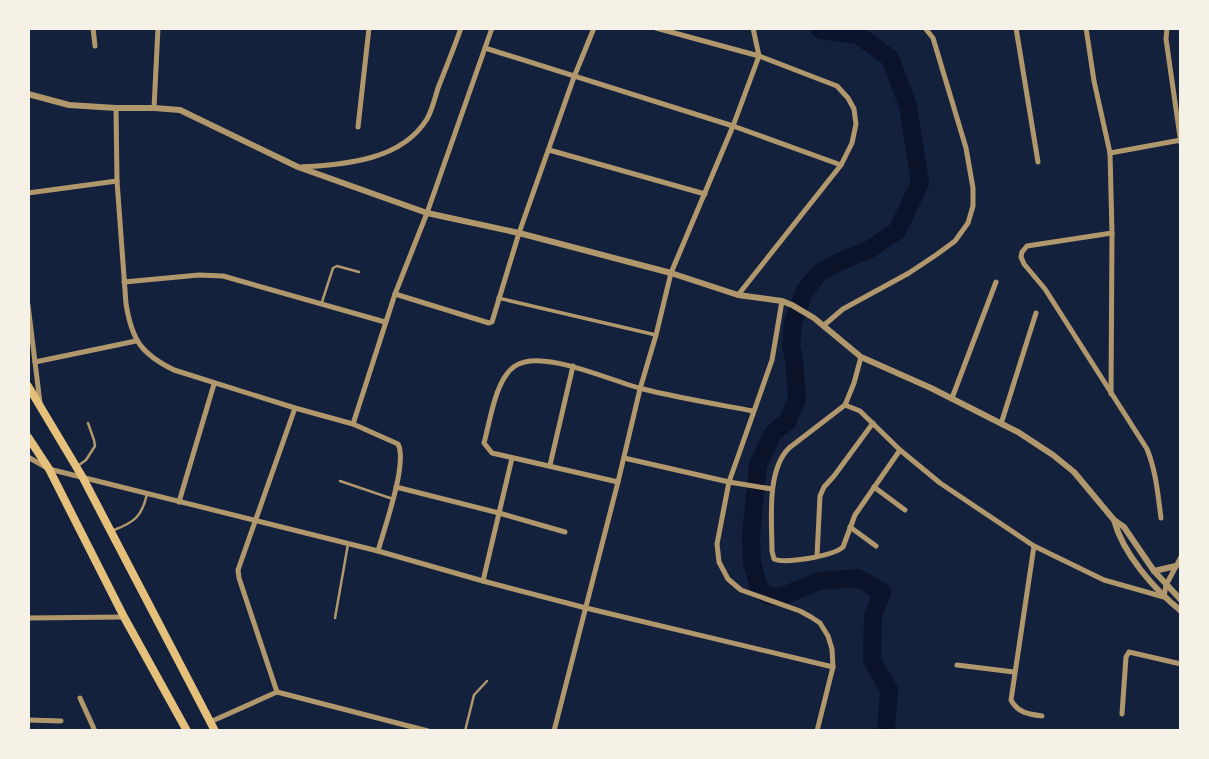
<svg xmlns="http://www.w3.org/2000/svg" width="1209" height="759" font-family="'Work Sans',sans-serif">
  <rect width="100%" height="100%" fill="#14213d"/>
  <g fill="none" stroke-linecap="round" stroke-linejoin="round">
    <!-- river -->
    <path stroke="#0b132b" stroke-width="18" d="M819 28 820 30 858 35 890 58 908 106 920 183 897 231 870 249 839 262 818 274 804 292 793 323 791 347 794 358 797 399 787 422 773 433 758 465 751 535 752 562 759 588 769 596 780 597 819 581 858 578 882 592 873 616 872 660 889 690 886 731"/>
    <!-- service -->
    <g stroke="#b1986c" stroke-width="2.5">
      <path d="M322 302 333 268 337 266 359 272"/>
      <path d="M79 465 86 460 95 446 94 440 88 423"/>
      <path d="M340 481 393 499"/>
      <path d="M114 530C135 522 142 516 147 494"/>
      <path d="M335 618 348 544"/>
      <path d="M465 731 474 695 487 681"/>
    </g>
    <!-- pedestrian -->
    <path stroke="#b1986c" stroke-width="3.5" d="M498 298 656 335"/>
    <!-- minor -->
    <g stroke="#b1986c" stroke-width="5">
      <path d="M93 28 95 46"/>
      <path d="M656 28 759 56 837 86 848 98 854 109 856 124 852 143 841 165 738 295"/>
      <path d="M753 28 759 56"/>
      <path d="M1016 28 1038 162"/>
      <path d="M1086 28 1094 81 1110 153 1112 233 1111 394"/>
      <path d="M1167 28 1166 39 1181 144"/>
      <path d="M485 48 733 126 841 165"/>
      <path d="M116 108 117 181 126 304C132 340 141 354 174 370L295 408 353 424 398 444C408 463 384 529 378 551"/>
      <path d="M154 108 158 28"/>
      <path d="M358 127 369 28"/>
      <path d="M549 150 705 194"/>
      <path d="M1110 153 1181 140"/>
      <path d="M301 167C345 164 401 161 427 119 432 110 435 98 438 88 446 68 454 48 461 28"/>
      <path d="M28 193 117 181"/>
      <path d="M1112 233 1027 246 1022 252 1021 257 1024 264 1045 289 1147 449C1156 471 1158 495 1161 518"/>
      <path d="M124 282 199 275 223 276 385 322"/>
      <path d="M395 294 489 323 492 322 519 233 574 77 594 28"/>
      <path d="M782 301 772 360 729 482 717 544 719 562 728 579 741 590 800 611 811 617 820 623 828 636 832 649 833 667 817 731"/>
      <path d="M28 305 40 403"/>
      <path d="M823 326 843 309 909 273 936 255 955 241 968 223 973 206V188L966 148 933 38 925 28"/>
      <path d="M861 357 854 383 845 405 789 448C766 471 772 521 772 551L774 559C786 564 833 556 843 547L855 515 900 450"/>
      <path d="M35 362 136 341"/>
      <path d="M952 398 996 282"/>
      <path d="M845 405 860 411 900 450 940 483 1034 546 1104 580 1164 597 1166 585 1181 557"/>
      <path d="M353 424 395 294 427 213 492 28"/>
      <path d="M1001 424 1036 313"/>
      <path d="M28 457 49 469 378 551 483 581 586 608 833 667"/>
      <path d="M624 458 729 482 772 489"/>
      <path d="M550 465 573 366"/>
      <path d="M618 482 492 453 484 443C490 422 495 379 515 366 542 348 613 382 643 389 679 398 716 404 753 411"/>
      <path d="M396 487 499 513 565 532"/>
      <path d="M874 487 905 510"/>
      <path d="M179 502 214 384"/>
      <path d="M850 527 876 546"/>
      <path d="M1034 546 1011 700C1018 713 1028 714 1042 716"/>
      <path d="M817 556 820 496 824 487 834 476 873 423"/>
      <path d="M483 581 512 458"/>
      <path d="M28 618 124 617"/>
      <path d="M957 665 1014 672"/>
      <path d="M277 692 239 578 238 570 295 408"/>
      <path d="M80 698 95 731"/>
      <path d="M1122 714 1126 657 1129 652 1181 664"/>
      <path d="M28 720 61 721"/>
      <path d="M210 722 277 692 428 731"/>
      <path d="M554 731 618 482 640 389 656 335 671 273 733 126 759 56"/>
    </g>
    <!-- tertiary -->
    <g stroke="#b1986c" stroke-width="6">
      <path d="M28 94 69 105 116 108H154L180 110 298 167 427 213 519 233 671 273 738 295 782 301 792 305 814 318 861 357 931 388 1018 432 1053 455 1074 472 1114 520 1124 527 1154 571 1181 600"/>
      <path d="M1114 520C1123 554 1154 589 1181 611"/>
      <path d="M1154 571 1176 566"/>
    </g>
    <!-- primary -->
    <g stroke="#e5c07b" stroke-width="8">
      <path d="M28 386 83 478 215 731"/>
      <path d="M28 437 49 469 124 617 187 731"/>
    </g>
  </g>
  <!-- border -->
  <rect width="1209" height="759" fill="none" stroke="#f6f1e7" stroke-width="60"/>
</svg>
